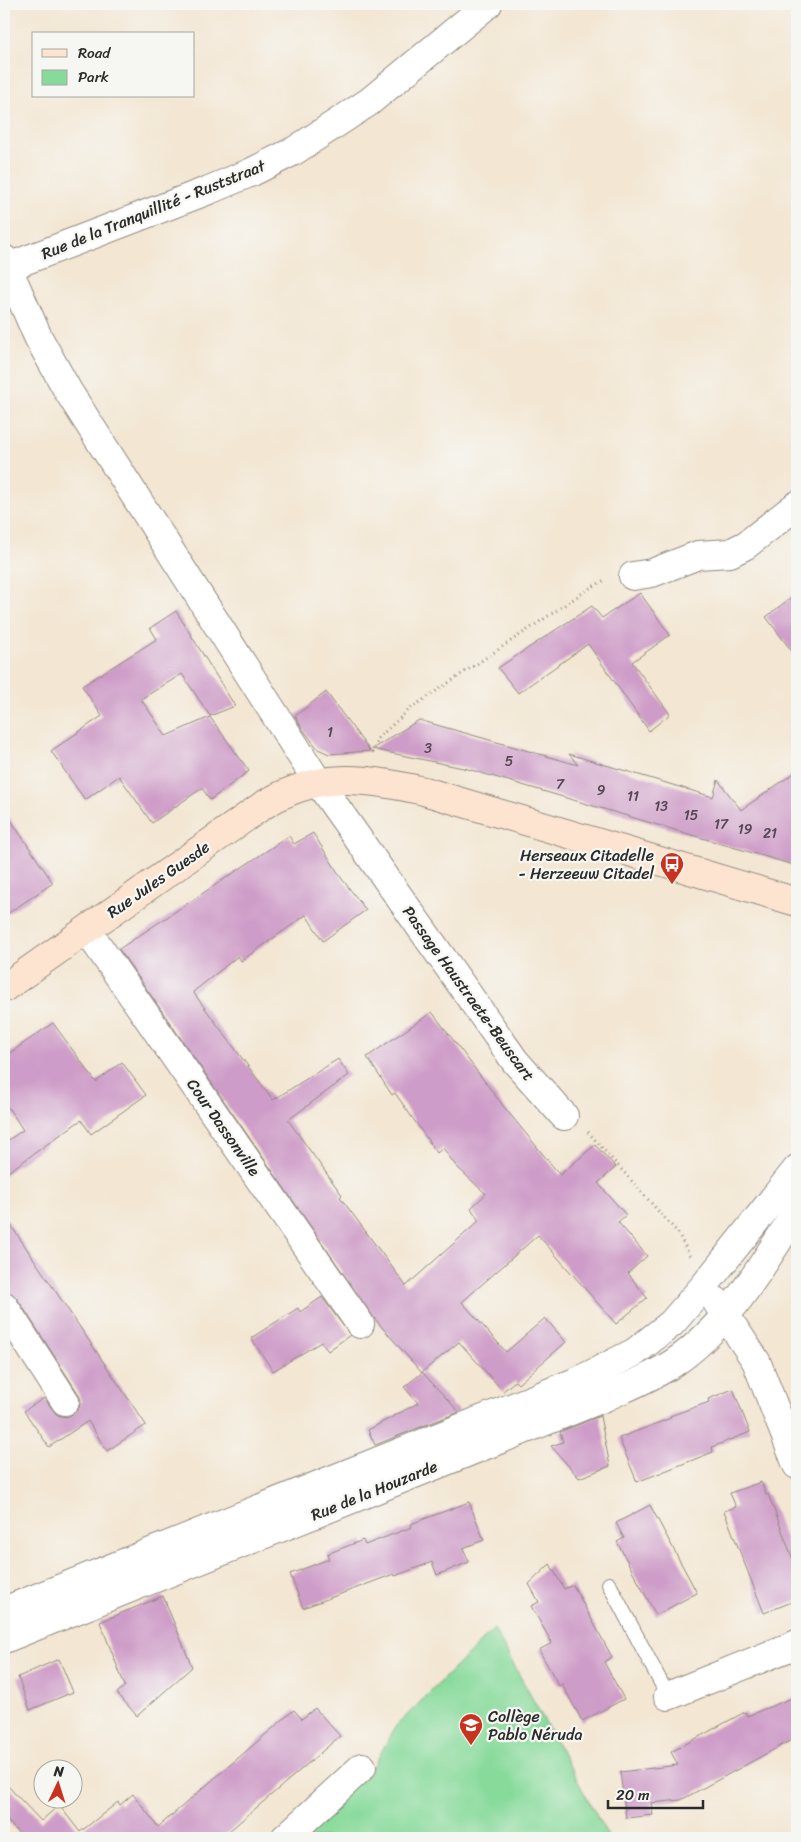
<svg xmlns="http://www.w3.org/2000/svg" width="801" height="1842" font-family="Sriracha,sans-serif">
  <rect width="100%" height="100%" fill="#f6f6f2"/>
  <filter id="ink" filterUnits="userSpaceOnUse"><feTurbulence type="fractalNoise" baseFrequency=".02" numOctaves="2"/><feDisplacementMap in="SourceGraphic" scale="10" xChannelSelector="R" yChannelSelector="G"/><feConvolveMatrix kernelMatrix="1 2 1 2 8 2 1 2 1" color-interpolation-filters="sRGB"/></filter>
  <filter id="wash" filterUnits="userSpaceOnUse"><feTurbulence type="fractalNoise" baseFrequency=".0096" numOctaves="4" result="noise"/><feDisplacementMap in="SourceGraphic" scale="20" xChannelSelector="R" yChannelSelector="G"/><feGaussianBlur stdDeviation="1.12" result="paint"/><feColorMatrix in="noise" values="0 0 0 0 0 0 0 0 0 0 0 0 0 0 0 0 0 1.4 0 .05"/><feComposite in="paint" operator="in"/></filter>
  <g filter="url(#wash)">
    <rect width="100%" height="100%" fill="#f3e6d2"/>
    <!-- green -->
    <path fill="#88da9b" stroke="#5a8263" d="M494 1629 609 1838H303L374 1765 396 1726Z"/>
    <g id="blocks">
      <!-- building -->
      <g fill="#ce9cc8">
        <path d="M640 593 670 635 632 662 670 714 649 731 588 644 518 693 498 668 592 606 602 618Z"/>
        <path d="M797 593V658L766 617Z"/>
        <path d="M176 611 235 706 210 716 182 674 141 699 166 736 210 717 249 771 210 800 202 788 152 823 119 776 85 800 51 751 102 716 82 686 157 639 150 628Z"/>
        <path d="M326 692 370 751 329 754 318 749 302 728 295 716Z"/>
        <path d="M419 720 578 765 569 754 713 797 718 780 741 810 797 771V866L468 769 372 749Z"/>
        <path d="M4 810 53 883 4 916Z"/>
        <path d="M313 833 342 879 366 910 323 941 306 915 241 961 238 956 193 992 273 1100 338 1059 349 1075 288 1120 342 1195 340 1197 406 1286 479 1221 471 1208 486 1194 456 1166 443 1148 437 1153 395 1093 392 1095 367 1057 432 1012 504 1107 560 1175 595 1145 616 1167 598 1183 626 1215 618 1222 647 1256 628 1273 647 1298 616 1324 538 1235 462 1302 506 1352 545 1318 566 1342 518 1384 515 1381 503 1391 459 1342 422 1372 459 1412 375 1445 368 1430 418 1403 404 1387 422 1373 374 1318 119 949 289 836 294 844Z"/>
        <path d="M53 1023 96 1082 122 1062 146 1095 91 1134 81 1120 4 1175V1143L23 1130 4 1101V1057Z"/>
        <path d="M4 1215 146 1425 107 1451 88 1421 49 1447 24 1411 44 1398 57 1415 66 1417 73 1414 79 1409 81 1400 78 1393 17 1298 4 1290Z"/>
        <path d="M322 1297 350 1335 328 1351 321 1342 273 1371 251 1338 298 1308 300 1312Z"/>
        <path d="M733 1389 750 1432 712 1447 713 1452 637 1482 619 1438 671 1418 670 1416 709 1402 708 1399Z"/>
        <path d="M600 1416 610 1466 579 1478 551 1446 563 1442 560 1432Z"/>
        <path d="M761 1482 766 1495 768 1494 797 1570V1600L764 1613 724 1511 736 1507 730 1493Z"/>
        <path d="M469 1502 484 1540 463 1548 469 1562 437 1575 432 1562 395 1576 394 1574 303 1608 290 1574 329 1559 327 1554 363 1540 365 1545 412 1527 411 1524Z"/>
        <path d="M650 1505 697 1593 656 1615 617 1542 624 1538 616 1523Z"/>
        <path d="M550 1564 564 1589 573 1585 612 1657 604 1662 624 1699 582 1721 562 1684 559 1686 539 1650 552 1643 531 1606 539 1602 529 1584Z"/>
        <path d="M163 1596 192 1667 137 1716 117 1693 125 1686 100 1622Z"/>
        <path d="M59 1659 73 1692 30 1710 18 1677Z"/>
        <path d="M797 1696V1737L681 1800 651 1803 653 1815 626 1818 620 1772 678 1765 671 1752 745 1712 747 1716Z"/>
        <path d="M315 1708 340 1736 221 1838H23L4 1817V1782L41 1821 59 1805 80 1832 118 1802 120 1805 133 1794 158 1827 294 1710 302 1719Z"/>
      </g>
    </g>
  </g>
  <g filter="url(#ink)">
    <use href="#blocks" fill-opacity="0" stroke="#8f887e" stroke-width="1"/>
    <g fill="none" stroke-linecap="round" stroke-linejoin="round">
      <!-- service casing -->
      <g stroke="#8f887e" stroke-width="16">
        <path id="service" d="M609 1584 668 1696"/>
      </g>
      <!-- minor casing -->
      <g stroke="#8f887e" stroke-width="30">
        <g id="minor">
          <path d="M4 259 38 337 68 391 318 782 515 1061 564 1116"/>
          <path d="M8 267 209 190 252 172 294 151 369 102 488 4"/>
          <path d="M633 576 652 573 698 555 730 553 746 545 797 505"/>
          <path d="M87 930 360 1324"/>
          <path d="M716 1301 756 1361 797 1465"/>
          <path d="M4 1306 65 1401"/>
          <path d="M4 1611 578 1381 635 1352 672 1323 704 1286 797 1169"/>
          <path d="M4 1639 603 1398C627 1387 653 1377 675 1362 729 1325 762 1265 797 1211"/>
          <path d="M668 1696 797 1644"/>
          <path d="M285 1838 362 1767"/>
        </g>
      </g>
      <!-- secondary casing -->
      <g stroke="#8f887e" stroke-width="30">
        <path id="secondary" d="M4 988 262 806C317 771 363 777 424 791L797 902"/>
      </g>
      <!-- path -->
      <g stroke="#8f887e" stroke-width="3" stroke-dasharray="1 4" stroke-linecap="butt">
        <path d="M373 753 378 738 411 708 590 588 605 580"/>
        <path d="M588 1132 678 1233 690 1256"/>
      </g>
      <!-- service -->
      <use href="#service" stroke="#fff" stroke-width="14"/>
      <!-- minor -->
      <use href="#minor" stroke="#fff" stroke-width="28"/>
      <!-- secondary -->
      <use href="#secondary" stroke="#fde4d0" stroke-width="28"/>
    </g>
  </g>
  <!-- icons -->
  <defs>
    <g id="bus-pin" transform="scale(1.25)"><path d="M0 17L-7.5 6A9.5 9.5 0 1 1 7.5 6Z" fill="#c8321e" stroke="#f6f6f2"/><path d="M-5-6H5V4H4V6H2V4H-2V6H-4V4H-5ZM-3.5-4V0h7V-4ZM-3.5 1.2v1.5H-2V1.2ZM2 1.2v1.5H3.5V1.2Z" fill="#fff"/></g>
    <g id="school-pin" transform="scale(1.25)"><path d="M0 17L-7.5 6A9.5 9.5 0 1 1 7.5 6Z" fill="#c8321e" stroke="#f6f6f2"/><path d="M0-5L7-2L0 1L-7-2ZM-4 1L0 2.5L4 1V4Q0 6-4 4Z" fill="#fff"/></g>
  </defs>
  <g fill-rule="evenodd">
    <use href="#bus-pin" x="672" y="864"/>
    <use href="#school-pin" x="471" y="1725"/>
  </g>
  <g text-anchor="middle" stroke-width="4.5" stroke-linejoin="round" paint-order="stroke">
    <!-- number labels -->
    <g font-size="14" fill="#544752">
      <text x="330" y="737">1</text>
      <text x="428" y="753">3</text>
      <text x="509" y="766">5</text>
      <text x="560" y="789">7</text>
      <text x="601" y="795">9</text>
      <text x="633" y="801">11</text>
      <text x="661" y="811">13</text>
      <text x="691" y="820">15</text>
      <text x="721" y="829">17</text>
      <text x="745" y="834">19</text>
      <text x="770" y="838">21</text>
    </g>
    <!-- street labels -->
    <g font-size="16" fill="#2b2b2b" stroke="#f6f6f2">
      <text transform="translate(153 209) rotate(-22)" y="6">Rue de la Tranquillité - Ruststraat</text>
      <text transform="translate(158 879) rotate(-35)" y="6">Rue Jules Guesde</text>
      <text transform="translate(469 993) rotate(54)" y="6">Passage Haustraete-Beuscart</text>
      <text transform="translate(224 1127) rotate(55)" y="6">Cour Dassonville</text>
      <text transform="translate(374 1490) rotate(-22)" y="6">Rue de la Houzarde</text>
    </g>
    <!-- poi labels -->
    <g font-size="16" fill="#2b2b2b" stroke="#f6f6f2" text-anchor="end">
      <text x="654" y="861">Herseaux Citadelle<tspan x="654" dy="18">- Herzeeuw Citadel</tspan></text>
      <text x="488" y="1722" text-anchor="start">Collège<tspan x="488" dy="18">Pablo Néruda</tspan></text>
    </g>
  </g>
  <!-- margin -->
  <rect width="801" height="1842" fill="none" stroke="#f6f6f2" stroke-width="20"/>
  <!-- legend -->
  <rect x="32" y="32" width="162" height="65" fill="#f6f6f2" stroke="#a5a5a2"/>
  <rect x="42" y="49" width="25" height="8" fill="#fde4d0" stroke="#a5a5a2"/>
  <text x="78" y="58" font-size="15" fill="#2b2b2b">Road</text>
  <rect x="42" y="70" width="25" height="15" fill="#88da9b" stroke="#a5a5a2"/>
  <text x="78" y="82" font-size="15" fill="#2b2b2b">Park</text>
  <!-- north arrow -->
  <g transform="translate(58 1784) rotate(4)"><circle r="24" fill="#f6f6f2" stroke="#a5a5a2"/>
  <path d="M0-4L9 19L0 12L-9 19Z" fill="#c8321e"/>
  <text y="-8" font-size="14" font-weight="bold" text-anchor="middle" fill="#2b2b2b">N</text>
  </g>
  <!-- scale -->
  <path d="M608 1800v8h95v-8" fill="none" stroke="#2b2b2b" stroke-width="2.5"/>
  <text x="616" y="1800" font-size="15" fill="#2b2b2b" stroke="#f6f6f2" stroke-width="4" paint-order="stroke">20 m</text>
</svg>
